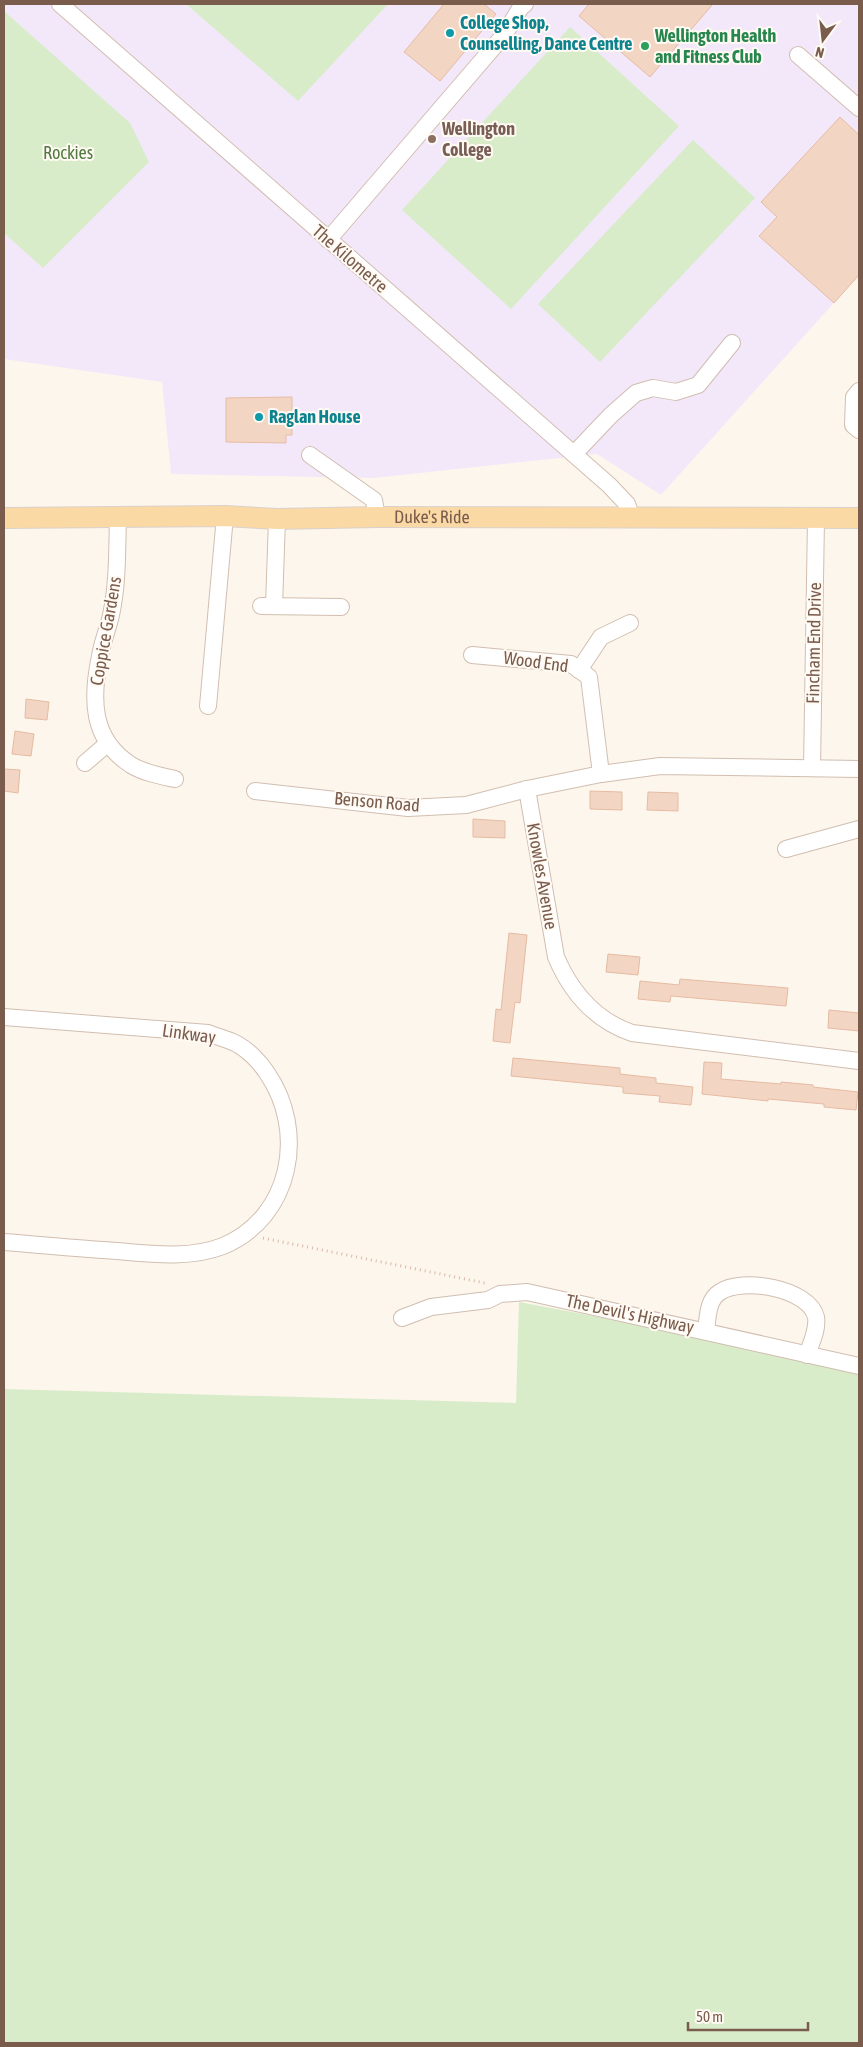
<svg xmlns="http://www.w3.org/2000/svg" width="863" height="2047" font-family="'Asap Condensed',sans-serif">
  <rect width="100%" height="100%" fill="#fdf6ec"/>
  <!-- education -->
  <path fill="#f3e8fa" d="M4 4H859V275L661 495 597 454 374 478 171 474 162 382 4 359Z"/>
  <!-- green -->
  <g fill="#d8ecc9">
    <path d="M186 4H388L298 101Z"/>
    <path d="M4 11 130 123 149 162 43 268 4 233Z"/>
    <path d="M570 27 679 126 511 309 402 210Z"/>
    <path d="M693 140 755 198 600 362 538 304Z"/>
    <path d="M519 1302 673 1331 859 1372V2043H4V1389L516 1403Z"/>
  </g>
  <!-- building -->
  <g fill="#f3d5c3" stroke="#e6bba3">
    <path d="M444 4H484L496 14 440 81 404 52Z"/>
    <path d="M589 4H713L650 77 579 16Z"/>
    <path d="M840 117 859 135V275L834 303 759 236 777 217 761 202Z"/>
    <path d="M292 397V435H286V443L226 442V398Z"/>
    <path d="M26 699 49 702 47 720 25 718Z"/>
    <path d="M15 731 34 734 31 756 12 754Z"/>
    <path d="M4 769 20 770 18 793 4 791Z"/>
    <path d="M590 791 622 792V810L590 809Z"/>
    <path d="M648 792 678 793V811L647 810Z"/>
    <path d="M473 819 505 821V838L473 837Z"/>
    <path d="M509 933 527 935 520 1003 515 1002 510 1043 493 1041 496 1009 501 1010Z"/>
    <path d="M608 954 640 957 638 975 606 972Z"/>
    <path d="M680 979 788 988 786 1006 671 996 670 1002 638 999 640 981 679 985Z"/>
    <path d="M829 1010 859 1013V1031L828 1028Z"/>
    <path d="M513 1058 620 1068V1074L656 1078V1083L693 1087 691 1105 659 1102 660 1096 623 1093V1087L511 1076Z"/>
    <path d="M704 1062 722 1063 721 1079 781 1084V1082L813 1085V1087L858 1092 856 1110 824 1107V1104L768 1099V1101L702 1094Z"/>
  </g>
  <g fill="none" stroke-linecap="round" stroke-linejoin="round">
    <!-- minor casing -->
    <g stroke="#d1beb0" stroke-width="18">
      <g id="minor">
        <path d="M60 4 609 485 627 504 632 518"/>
        <path d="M798 55 859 108"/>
        <path d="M328 240 504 35 521 7 525 4"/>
        <path d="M859 391 854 397 853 425 859 430"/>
        <path d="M574 454 611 415 636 393 653 388 676 392 698 385 732 343"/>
        <path d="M310 455 374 500 377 517"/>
        <path d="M118 516C117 549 118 583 111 615 108 629 102 642 100 656 91 699 91 739 131 765 144 773 161 776 175 779"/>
        <path d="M261 606 341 607"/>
        <path d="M274 606 277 519"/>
        <path d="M472 655 571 664 589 677 601 774"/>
        <path d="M579 670 601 637 630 623"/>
        <path d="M208 706 225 516"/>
        <path d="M85 763 107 744"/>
        <path d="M812 768 816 518"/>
        <path d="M527 789 556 957C571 992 594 1020 632 1033L859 1061"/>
        <path d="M255 791 408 808 466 805 527 789 601 774 660 766 859 769"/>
        <path d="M786 849 859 829"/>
        <path d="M4 1017 208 1033C217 1037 228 1039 237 1044 248 1050 260 1062 267 1073 307 1131 292 1217 223 1246 190 1259 151 1254 117 1251 79 1249 42 1245 4 1242"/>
        <path d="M402 1318 431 1307 488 1300 500 1294 527 1292 859 1366"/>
        <path d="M706 1331C708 1318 707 1300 720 1292 742 1277 809 1288 816 1317 818 1330 811 1343 807 1355"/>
      </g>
    </g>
    <!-- major casing -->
    <g stroke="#dad1cd" stroke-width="22">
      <g id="major">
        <path id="s1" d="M4 518 225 516 277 519 377 517 859 518"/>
      </g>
    </g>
    <!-- path -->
    <path stroke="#d9b8a5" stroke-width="3" stroke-dasharray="1 4" stroke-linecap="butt" d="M263 1238 485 1283"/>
    <!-- minor -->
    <use href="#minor" stroke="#fff" stroke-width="16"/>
    <!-- major -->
    <use href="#major" stroke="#fbd9a5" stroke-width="20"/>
  </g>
  <!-- markers -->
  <g fill="#0f9aa8" stroke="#fffaf3" stroke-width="2">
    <circle cx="450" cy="33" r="5"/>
    <circle cx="259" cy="417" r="5"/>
  </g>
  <circle fill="#2e9e5b" stroke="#fffaf3" stroke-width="2" cx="645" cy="46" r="5"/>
  <circle fill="#8d6e63" stroke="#fffaf3" stroke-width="2" cx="432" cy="139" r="5"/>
  <g text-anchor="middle" stroke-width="4" stroke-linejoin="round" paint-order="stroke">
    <!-- culture labels -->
    <g font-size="18" font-weight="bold" fill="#0d838f" stroke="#fffaf3" text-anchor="start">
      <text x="460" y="29">College Shop,<tspan x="460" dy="21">Counselling, Dance Centre</tspan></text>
      <text x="269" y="423">Raglan House</text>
    </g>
    <!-- leisure labels -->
    <g font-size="18" font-weight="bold" fill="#27864d" stroke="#fffaf3" text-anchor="start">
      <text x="655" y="42">Wellington Health<tspan x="655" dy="21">and Fitness Club</tspan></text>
    </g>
    <!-- education labels -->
    <g font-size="18" font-weight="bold" fill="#785e54" stroke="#fffaf3" text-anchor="start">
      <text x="442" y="135">Wellington<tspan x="442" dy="21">College</tspan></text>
    </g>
    <!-- park labels -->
    <g font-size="18" fill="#537a41" stroke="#fffaf3">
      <text x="68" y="159">Rockies</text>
    </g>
    <!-- street labels -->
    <g font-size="18" fill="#7a5c4d" stroke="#fffaf3">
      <text transform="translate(350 259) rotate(41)" y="6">The Kilometre</text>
      <text dy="6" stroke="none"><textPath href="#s1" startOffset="428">Duke's Ride</textPath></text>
      <text transform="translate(106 631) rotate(-80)" y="6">Coppice Gardens</text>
      <text transform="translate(814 643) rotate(-89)" y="6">Fincham End Drive</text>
      <text transform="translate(536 662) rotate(8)" y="6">Wood End</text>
      <text transform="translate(377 802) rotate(5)" y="6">Benson Road</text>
      <text transform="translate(542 876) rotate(80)" y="6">Knowles Avenue</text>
      <text transform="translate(189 1034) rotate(8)" y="6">Linkway</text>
      <text transform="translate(630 1314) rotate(12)" y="6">The Devil's Highway</text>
    </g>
  </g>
  <!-- border -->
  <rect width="863" height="2047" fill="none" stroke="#7a5c4d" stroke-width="10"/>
  <!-- north arrow -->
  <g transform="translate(823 40) rotate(195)" stroke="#fffaf3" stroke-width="4" paint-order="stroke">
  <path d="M0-4L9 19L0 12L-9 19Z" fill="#7a5c4d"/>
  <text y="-8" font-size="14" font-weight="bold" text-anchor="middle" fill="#7a5c4d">N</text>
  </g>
  <!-- scale -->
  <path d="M688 2022v8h120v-8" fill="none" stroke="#7a5c4d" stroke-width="2.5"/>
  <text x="696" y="2022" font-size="15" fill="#7a5c4d" stroke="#fffaf3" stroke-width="4" paint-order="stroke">50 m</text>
</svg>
